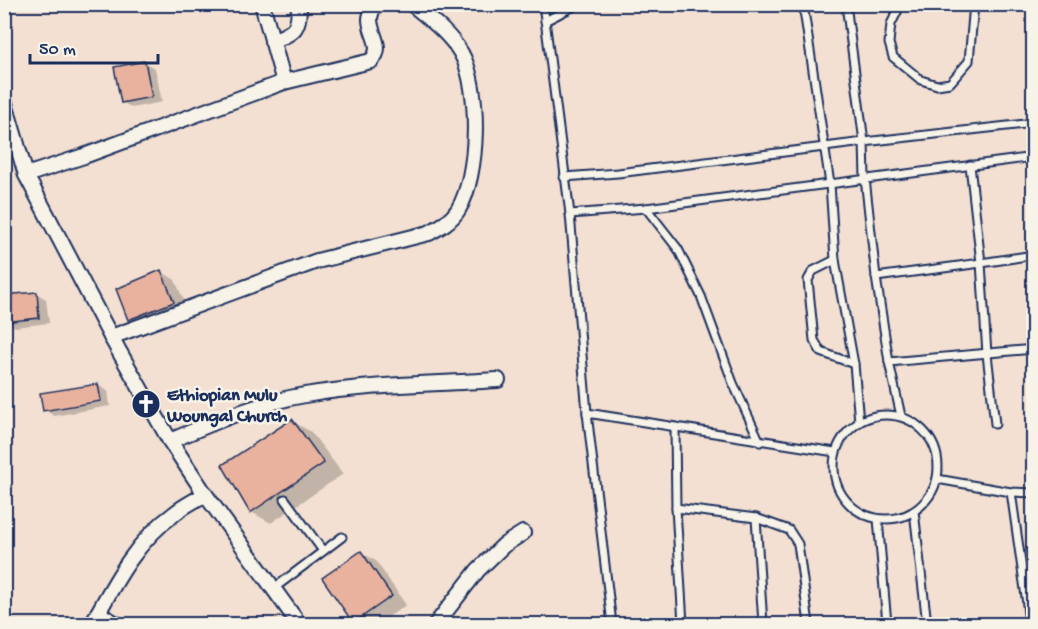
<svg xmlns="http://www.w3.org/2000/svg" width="1038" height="629" font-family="'Gochi Hand',sans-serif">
  <rect width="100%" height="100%" fill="#f3e0d2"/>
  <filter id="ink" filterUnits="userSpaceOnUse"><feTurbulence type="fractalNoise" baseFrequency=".0167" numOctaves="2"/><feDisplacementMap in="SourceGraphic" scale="12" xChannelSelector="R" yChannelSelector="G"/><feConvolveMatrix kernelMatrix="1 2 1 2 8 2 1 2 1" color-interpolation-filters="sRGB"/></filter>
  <g filter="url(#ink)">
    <!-- shadow -->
    <g fill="#0003">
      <path d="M145 63 155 68 162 102 132 108 122 102Z"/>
      <path d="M161 271 175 280 188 310 145 328 130 319Z"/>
      <path d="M36 293 46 299 49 323 15 327 5 321Z"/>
      <path d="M98 385 108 391 110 406 54 416 45 410Z"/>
      <path d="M292 421 311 432 343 474 271 523 251 512 224 466Z"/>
      <path d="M362 553 376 561 406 605 378 624H359L354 622Z"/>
    </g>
    <!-- building -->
    <g fill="#e9b29f" stroke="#1b2f5e" stroke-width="1.5">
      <path d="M145 61 152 97 121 103 114 67Z"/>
      <path d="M161 270 174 302 128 320 116 289Z"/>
      <path d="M37 292 39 318 4 322V295Z"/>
      <path d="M98 384 101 401 43 411 40 393Z"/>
      <path d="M292 419 324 463 250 513 222 465Z"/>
      <path d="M361 551 392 596 353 623 322 578Z"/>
    </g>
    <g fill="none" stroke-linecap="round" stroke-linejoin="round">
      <!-- lane casing -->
      <g stroke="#1b2f5e" stroke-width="11">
        <g id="lane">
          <path d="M543 4 570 214 587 413 612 624"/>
          <path d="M803 4 830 184 835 260 854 364 859 422"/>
          <path d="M846 4 864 142 865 178 876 277 889 362 901 416"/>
          <path d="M901 4 891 24 889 43 893 57 921 80 937 85 950 83 969 61 974 4"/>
          <path d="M545 21 578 4"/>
          <path d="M564 177 618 173 864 142 1034 123"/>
          <path d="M646 208 678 249 701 296 733 383 760 442"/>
          <path d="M570 214 646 208 1034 157"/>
          <path d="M835 260 813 271 808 280 814 340 821 352 854 364"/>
          <path d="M876 277 981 263 970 165"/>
          <path d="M889 362 1034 349"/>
          <path d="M587 413 835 452"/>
          <circle cx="886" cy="467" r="52"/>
          <path d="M995 424 987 354 981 263 1034 255"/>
          <path d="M675 428 676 508 756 518 789 530 798 544 809 624"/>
          <path d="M937 479 1011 492 1034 493"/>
          <path d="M1011 492 1027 604 1034 603"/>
          <path d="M285 499 323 551"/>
          <path d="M676 508 683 624"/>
          <path d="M914 511 927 624"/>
          <path d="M756 518 763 624"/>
          <path d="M878 519 887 624"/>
          <path d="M273 589 342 537"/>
          <path d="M1027 604 1029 624"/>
        </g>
      </g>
      <!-- street casing -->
      <g stroke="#1b2f5e" stroke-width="18">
        <g id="street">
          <path d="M262 4 284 82"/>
          <path d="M272 41C295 32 299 30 299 4"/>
          <path d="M4 100 26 175 111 337 170 441 205 494 299 624"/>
          <path d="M26 175 84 156 284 82 371 61C385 47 370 35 370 19 370 14 373 9 375 4"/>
          <path d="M111 337 317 261 429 233C440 227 451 221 458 210 479 176 481 88 461 53 449 33 430 19 412 4"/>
          <path d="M170 441C214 422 258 403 305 395 368 384 434 384 498 380"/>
          <path d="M98 613 116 624"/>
          <path d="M92 624C114 584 135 542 174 514 183 506 195 501 205 494"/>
          <path d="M436 624 478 570 504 545 523 533"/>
        </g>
      </g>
      <!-- lane -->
      <use href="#lane" stroke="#f7f3e8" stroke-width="7"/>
      <!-- street -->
      <use href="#street" stroke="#f7f3e8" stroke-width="14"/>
    </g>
  </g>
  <!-- icons -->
  <defs>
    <g id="church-disc" transform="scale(1.5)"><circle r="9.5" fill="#1b2f5e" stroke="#f7f3e8"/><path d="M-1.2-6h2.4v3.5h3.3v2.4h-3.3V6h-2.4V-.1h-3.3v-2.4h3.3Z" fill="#fff"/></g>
  </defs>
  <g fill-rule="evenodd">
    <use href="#church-disc" x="146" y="404"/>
  </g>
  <g text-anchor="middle" stroke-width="5" stroke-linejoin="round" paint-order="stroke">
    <!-- poi labels -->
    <g font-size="18" font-weight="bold" fill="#1b2f5e" stroke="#f7f3e8" text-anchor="start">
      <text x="167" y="400">Ethiopian Mulu<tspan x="167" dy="21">Woungal Church</tspan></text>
    </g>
  </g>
  <!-- margin -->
  <rect width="1038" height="629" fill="none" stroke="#f7f3e8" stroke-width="24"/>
  <rect x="12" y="12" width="1014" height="605" fill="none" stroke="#1b2f5e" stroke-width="2" filter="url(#ink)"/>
  <!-- scale -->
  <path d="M30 54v9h128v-9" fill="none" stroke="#1b2f5e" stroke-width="3"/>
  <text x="39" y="54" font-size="18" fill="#1b2f5e" stroke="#f7f3e8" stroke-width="4.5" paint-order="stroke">50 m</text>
</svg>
